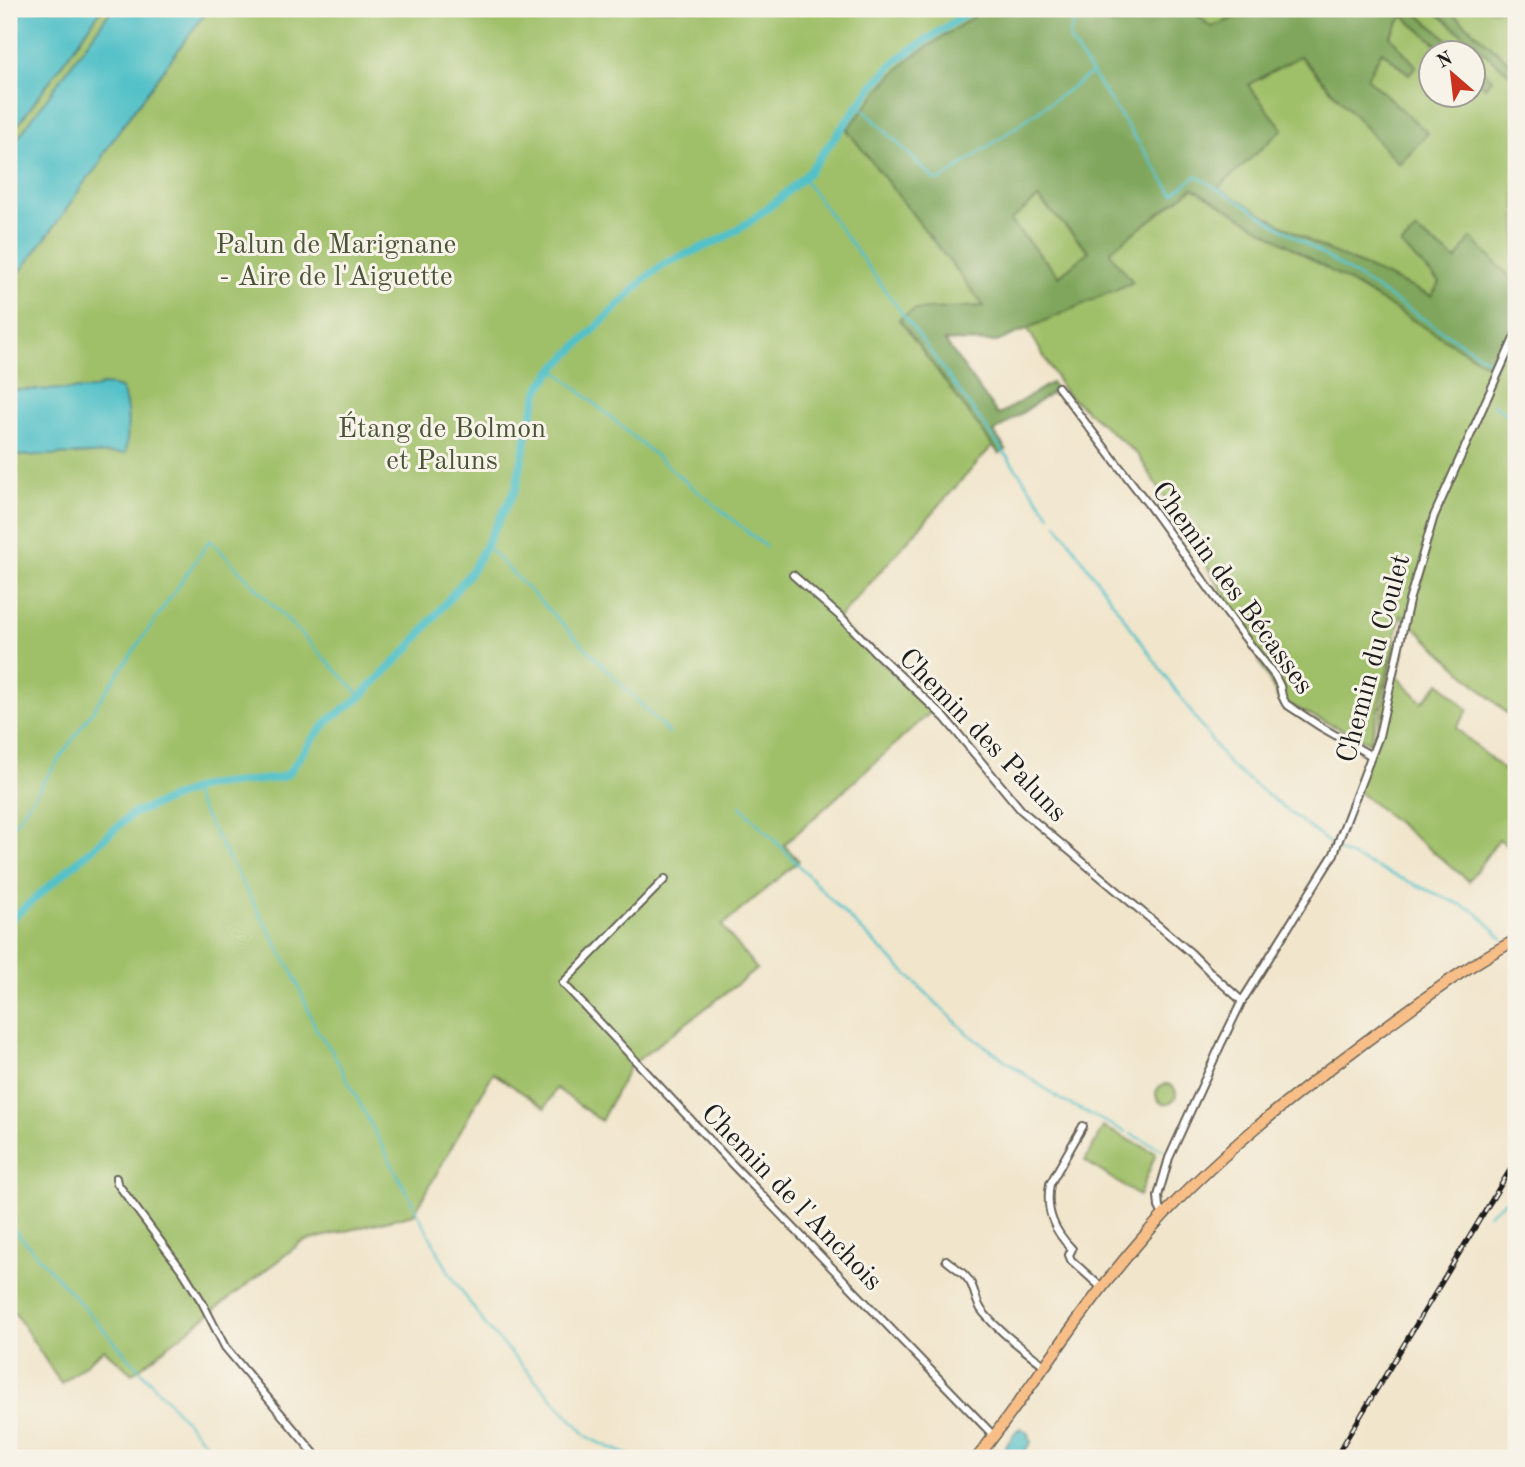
<svg xmlns="http://www.w3.org/2000/svg" width="1525" height="1467" font-family="'Old Standard TT',serif">
  <rect width="100%" height="100%" fill="#f7f3e8"/>
  <filter id="ink" filterUnits="userSpaceOnUse"><feTurbulence type="fractalNoise" baseFrequency=".0143" numOctaves="2"/><feDisplacementMap in="SourceGraphic" scale="14" xChannelSelector="R" yChannelSelector="G"/><feConvolveMatrix kernelMatrix="1 2 1 2 8 2 1 2 1" color-interpolation-filters="sRGB"/></filter>
  <filter id="wash" filterUnits="userSpaceOnUse"><feTurbulence type="fractalNoise" baseFrequency=".00686" numOctaves="4" result="noise"/><feDisplacementMap in="SourceGraphic" scale="28" xChannelSelector="R" yChannelSelector="G"/><feGaussianBlur stdDeviation="1.57" result="paint"/><feColorMatrix in="noise" values="0 0 0 0 0 0 0 0 0 0 0 0 0 0 0 0 0 1.4 0 .05"/><feComposite in="paint" operator="in"/></filter>
  <g filter="url(#wash)">
    <rect width="100%" height="100%" fill="#f1e5cb"/>
    <!-- green -->
    <g fill="#9fbf68" stroke="#5e6e42" stroke-width="2" fill-rule="evenodd">
      <path d="M9 9H1516V722L1401 615 1370 743 1279 700 1231 605 1138 455 1064 391 1028 329 929 339 995 443 837 620 933 710 784 845 799 861 722 926 757 969 630 1066 601 1121 556 1088 545 1108 493 1073 414 1214 302 1242 132 1374 104 1349 61 1384 15 1313 9 1317ZM1430 52H1472V94H1430Z"/>
      <path d="M1396 644 1404 651 1397 676 1422 702 1440 683 1468 710 1456 728 1516 781V852L1499 839 1469 881 1354 788 1376 736Z"/>
      <circle cx="1166" cy="1094" r="10"/>
      <path d="M1103 1127 1156 1153 1139 1196 1085 1161Z"/>
    </g>
    <!-- forest -->
    <g fill="#7fa65c" stroke="#4e613c" stroke-width="2" fill-rule="evenodd">
      <path d="M985 9H1055L1111 25 1124 23 1137 18 1150 9H1192L1211 27 1244 14 1247 9H1421L1418 14 1462 52H1446L1403 16 1390 36 1416 66 1409 74 1382 51 1367 78 1428 133 1399 164 1300 56 1248 85 1283 129 1218 188 1319 246 1431 296 1440 283 1401 245 1416 230 1456 260 1471 238 1516 283V323L1494 369 1193 188 1111 250V255L1133 282 997 342 945 341 998 415 1051 383 1057 389 994 432 1006 450 999 454 899 319 914 310 984 306 847 130 883 85 909 59ZM1038 198 1089 251 1059 276 1010 221Z"/>
      <path d="M1432 9H1448L1516 68V69L1511 75Z"/>
      <path d="M1473 62 1492 79 1485 87 1473 75Z"/>
    </g>
    <!-- water -->
    <g fill="#53c1c8" stroke="#386e72" stroke-width="2">
      <path d="M9 9H102L9 137Z"/>
      <path d="M112 9H208L118 132 103 155 100 164 86 180 64 213 9 287V150Z"/>
      <path d="M102 385 114 386 122 389C130 413 128 429 126 453L9 456V390L93 389Z"/>
      <path d="M1021 1428 1029 1434 1028 1437 1031 1442 1020 1458H998L1017 1430Z"/>
    </g>
    <g fill="none" stroke-linecap="round" stroke-linejoin="round">
      <!-- stream -->
      <g stroke="#53c1c8" stroke-width="2.5">
        <path d="M1081 9 1070 33V41L1173 194 1196 176 1247 206 1497 366"/>
        <path d="M859 105 935 180H941L1092 73"/>
        <path d="M803 178 1050 515"/>
        <path d="M554 369 671 469"/>
        <path d="M1493 404 1516 422"/>
        <path d="M674 472 702 495"/>
        <path d="M705 497 766 547"/>
        <path d="M1057 524 1229 765 1333 846"/>
        <path d="M485 545 669 733"/>
        <path d="M194 790 193 795 294 975 316 1029 332 1051 413 1204"/>
        <path d="M740 806 786 852 838 907 967 1033 1061 1100 1126 1132"/>
        <path d="M9 832 210 540 361 696"/>
        <path d="M1339 851 1475 911 1503 939"/>
        <path d="M1513 948 1516 952"/>
        <path d="M1131 1134 1163 1150"/>
        <path d="M415 1208 450 1274 486 1326 587 1436 595 1441 635 1458"/>
        <path d="M1488 1214 1516 1193"/>
        <path d="M9 1224 219 1458"/>
      </g>
      <!-- canal -->
      <g stroke="#53c1c8" stroke-width="8">
        <path d="M1083 9C1102 14 1119 18 1137 9"/>
        <path d="M9 921 132 814 203 786 279 778 288 774 311 741 329 720 358 699 410 647 473 569 516 488 529 425 539 389 554 369 646 278 666 263 722 239 748 223 778 200 808 173 876 82 898 59 973 9"/>
      </g>
    </g>
  </g>
  <g filter="url(#ink)">
    <g fill="none" stroke-linecap="round" stroke-linejoin="round">
      <!-- minor casing -->
      <g stroke="#676259" stroke-width="10">
        <g id="minor">
          <path d="M1058 387 1148 504 1239 630 1275 676 1280 686 1282 696 1286 704 1321 727 1370 755"/>
          <path d="M793 575 843 619 874 651 945 718 1021 810 1191 953 1215 977 1242 1001"/>
          <path d="M665 879 563 983 733 1165 994 1436"/>
          <path d="M1083 1126 1050 1184C1045 1211 1054 1231 1072 1249L1069 1255 1071 1260 1102 1288"/>
          <path d="M116 1178 117 1183 184 1273 202 1302 225 1347 318 1458"/>
          <path d="M1163 1215 1159 1207 1158 1196 1169 1158 1221 1044 1242 1001 1334 854 1337 845 1379 736 1409 601 1434 516 1516 334"/>
          <path d="M946 1260C954 1267 964 1272 970 1282 976 1292 975 1302 983 1312 998 1331 1025 1350 1045 1366"/>
        </g>
      </g>
      <!-- primary casing -->
      <g stroke="#676259" stroke-width="13">
        <path id="primary" d="M977 1458C1033 1387 1080 1310 1140 1241 1210 1160 1297 1092 1384 1028 1427 997 1469 964 1516 940"/>
      </g>
      <!-- minor -->
      <use href="#minor" stroke="#fff" stroke-width="6"/>
      <!-- primary -->
      <use href="#primary" stroke="#f7be87" stroke-width="10"/>
      <!-- rail casing -->
      <g stroke="#1c1c1c" stroke-width="5">
        <path id="rail" d="M1335 1458 1516 1160"/>
      </g>
      <!-- rail -->
      <use href="#rail" stroke="#f7f3e8" stroke-width="2.5" stroke-dasharray="8" stroke-linecap="butt"/>
    </g>
  </g>
  <g text-anchor="middle" stroke-width="6" stroke-linejoin="round" paint-order="stroke">
    <!-- park labels -->
    <g font-size="28" fill="#4a5537" stroke="#f7f3e8">
      <text x="336" y="253">Palun de Marignane<tspan x="336" dy="32">- Aire de l'Aiguette</tspan></text>
      <text x="442" y="437">Étang de Bolmon<tspan x="442" dy="32">et Paluns</tspan></text>
    </g>
    <!-- street labels -->
    <g font-size="28" fill="#1c1c1c" stroke="#f7f3e8">
      <text transform="translate(1234 587) rotate(54)" y="10">Chemin des Bécasses</text>
      <text transform="translate(1372 658) rotate(-75)" y="10">Chemin du Coulet</text>
      <text transform="translate(984 734) rotate(46)" y="10">Chemin des Paluns</text>
      <text transform="translate(793 1196) rotate(46)" y="10">Chemin de l'Anchois</text>
    </g>
  </g>
  <!-- margin -->
  <rect width="1525" height="1467" fill="none" stroke="#f7f3e8" stroke-width="35"/>
  <!-- north arrow -->
  <g transform="translate(1452 74) rotate(332)"><circle r="33" fill="#f7f3e8" stroke="#9f9d96" stroke-width="2"/>
  <path d="M0-5L12 26L0 18L-12 26Z" fill="#c8321e"/>
  <text y="-10" font-size="19" font-weight="bold" text-anchor="middle" fill="#1c1c1c">N</text>
  </g>
</svg>
